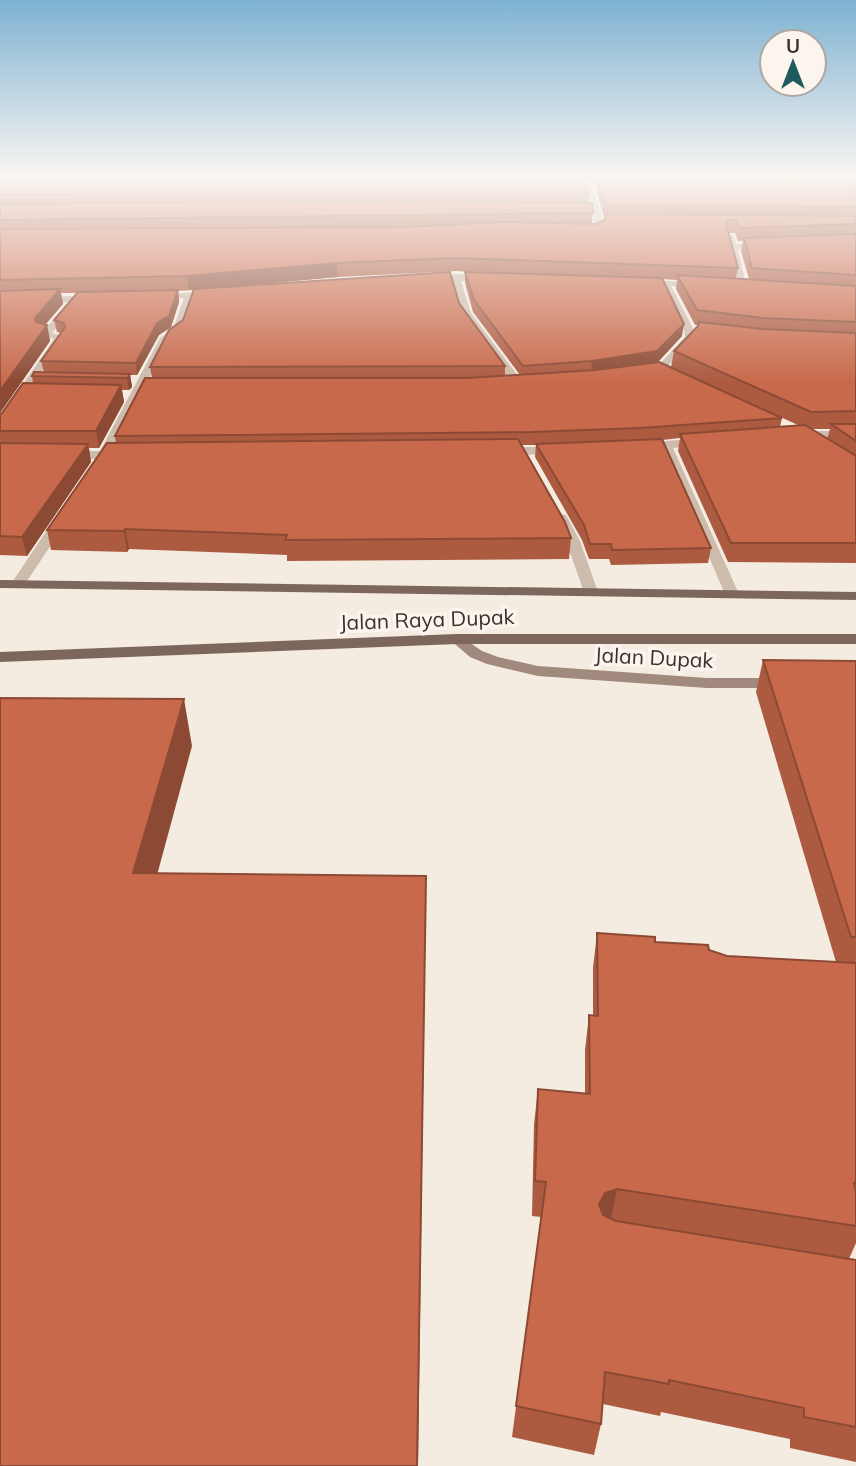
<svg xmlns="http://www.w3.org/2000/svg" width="856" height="1466" font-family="Mulish,sans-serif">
  <rect width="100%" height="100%" fill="#f4ebe1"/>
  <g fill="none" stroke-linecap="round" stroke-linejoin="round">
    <!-- minor -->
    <g fill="#cdbbac" fill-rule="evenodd">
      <path d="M563 185 622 186 619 190H593L601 211 602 231 581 234V230L595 227 593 211 585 190 560 189Z"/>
      <path d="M727 235H733L736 244H766L770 246 738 249 747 289 739 287Z"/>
      <path d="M456 274 492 275V279L489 280 461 281 471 313 521 380 533 381V385L514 386 461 313 453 281 430 282 426 279Z"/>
      <path d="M640 280 699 282 704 285 699 288 671 286 694 330 695 338 666 368 679 376V380H671L655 369 685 337 684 330 662 286 640 284Z"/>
      <path d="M213 291 216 292V296L193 298 182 331 169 340 112 451 126 452V458L108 459 104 466 100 467 94 463 96 459 62 458V452L66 451H100L160 338 173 329 184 298 157 300 154 299V295Z"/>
      <path d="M0 297 94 296 99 299 94 302 0 303Z"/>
      <path d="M68 303 76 305 52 333 65 337 4 429 0 431V418L54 339 40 335Z"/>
      <path d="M797 431H856V439L793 438 791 435Z"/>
      <path d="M702 438 706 439V445L673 448 739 594 732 598 725 594 662 449 643 451 637 447 643 443Z"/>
      <path d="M559 446 565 450 563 453 503 456 497 452 503 448Z"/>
      <path d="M62 514 69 518 23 587H13L11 584 57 515Z"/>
      <path d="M561 514 566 515 580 541 598 592 596 595H586L584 592 566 541 554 518Z"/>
    </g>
    <!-- secondary -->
    <path fill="#a18a7d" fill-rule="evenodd" d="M457 634 482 651 498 657 538 666 707 678H783L791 683 783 688H707L538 676 487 664 470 657 449 639Z"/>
    <!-- primary -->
    <g fill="#7d675c" fill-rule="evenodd">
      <path d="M0 580 856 592V600L0 588Z"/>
      <path d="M457 634H856V644H457L0 662V652Z"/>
    </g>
  </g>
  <!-- wall -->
  <g fill="#ac5a40" fill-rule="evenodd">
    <path d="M0 177H856V563L728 562 678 451 680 438 662 440 711 548 708 563 611 565 609 559H589L582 540 535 457 536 445H522L571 538 569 559 287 561V555L129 549 127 552 51 550 47 530 116 443 115 436 152 378 150 367 183 320 193 290 178 291 179 302 171 327 159 335 137 375H130L132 387 129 390H122L124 402 99 448H89L91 462 27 556 0 555V431L2 413 33 383 32 376 44 372 41 361 61 333 57 332 54 320 78 293H61L63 304 45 325H47L50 341 0 413ZM585 182H597V193L604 217H605L604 220 596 224H592L593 213 588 203 589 194ZM729 233H735L738 241H743L741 251 749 279 736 278 738 268ZM456 271 480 272H465V283L473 312 520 375 505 376V366L459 303 228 287 338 277ZM662 279 677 280 676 289 695 325H698L674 351 671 367 800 426 780 427 782 418 657 363 682 336ZM812 429H830L827 439Z"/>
    <path d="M763 660 856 661V1243L849 1259 856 1260V1462L790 1448V1439L661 1412 660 1416 603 1404 601 1424 594 1455 512 1437 541 1217 532 1216 534 1124 538 1089 585 1093V1050L589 1015 593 1016V968L597 933 709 950 727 956 836 962 756 692Z"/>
  </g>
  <!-- shaded-wall -->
  <g fill="#8c4a34">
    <path d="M337 263 338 277 189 290 187 276Z"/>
    <path d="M60 289 63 304 38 333 35 318Z"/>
    <path d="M178 290 179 302 171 327 159 335 137 375 136 363 157 323Z"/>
    <path d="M684 324 682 336 656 364 591 373 592 361Z"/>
    <path d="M47 325 50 341 0 413V391Z"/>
    <path d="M130 374 132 387 129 390 127 378Z"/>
    <path d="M121 385 124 402 99 448 96 431Z"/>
    <path d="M88 444 91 462 27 556 22 537Z"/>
    <path d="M125 529 129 549 127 552 124 531Z"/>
    <path d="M184 699 192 746 144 923 133 873Z"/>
    <path d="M426 876 418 1466H417Z"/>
    <path d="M617 1189 610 1223 599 1228V1204L605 1193Z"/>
  </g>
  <!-- building -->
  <g fill="#c8694b" stroke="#8c4a34" stroke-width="2">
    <path d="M0 177H480L584 181 589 194 354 192 0 195Z"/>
    <path d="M598 181 856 185V207L605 205Z"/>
    <path d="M354 201 592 203 593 213 0 220V204Z"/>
    <path d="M606 214 856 216V224L740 228 736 220H729L726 223 738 268 456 258 337 263 187 276 0 280V229L404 227 503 222 596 224 604 220Z"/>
    <path d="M856 234V275L752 268 744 238Z"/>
    <path d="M450 272 459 303 505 366 150 367 169 330 183 320 194 289Z"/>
    <path d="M465 272 662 278 684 324 657 351 592 361 523 366 474 300Z"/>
    <path d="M677 275 856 286V322L763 318 697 310Z"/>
    <path d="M60 289 35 318 36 322 47 325 0 391V291Z"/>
    <path d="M178 290 169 316 157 323 136 363 41 361 65 327 64 323 54 320 78 292Z"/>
    <path d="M699 322 763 329 856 333V411L811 412 674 351 698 326Z"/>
    <path d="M659 362 782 418 640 428 533 432 115 436 145 378H467L596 370Z"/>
    <path d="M34 372 130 374 127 378 32 376Z"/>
    <path d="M23 383 121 385 96 431H0V414L2 413Z"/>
    <path d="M831 424H856V441Z"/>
    <path d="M805 425 856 456V543H731L680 434Z"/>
    <path d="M518 439 565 522 571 538 285 540 287 535 125 529 124 531 47 530 107 443Z"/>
    <path d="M662 439 711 548 612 550 611 544H590L584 525 536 444Z"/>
    <path d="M0 443 88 444 22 537 0 536Z"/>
    <path d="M763 660 856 661V937H851Z"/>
    <path d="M0 698 184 699 133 873 426 876 417 1466H0Z"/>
    <path d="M597 933 655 937V942L708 945 709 950 727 956 856 963V1183H854L856 1192V1226L617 1189 605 1193 599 1204 603 1215 616 1221 856 1260V1427L804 1417V1408L669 1380V1384L605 1372 601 1424 516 1406 546 1182 535 1181 538 1089 590 1094 589 1015 598 1016Z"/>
  </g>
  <!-- sky -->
  <linearGradient id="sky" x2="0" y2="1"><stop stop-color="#7eb2d2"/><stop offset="0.46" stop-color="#faf6f2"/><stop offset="1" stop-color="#faf6f2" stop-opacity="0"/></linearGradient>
  <rect width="856" height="383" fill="url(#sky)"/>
  <g text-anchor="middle" stroke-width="7" stroke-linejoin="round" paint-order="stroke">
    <!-- street labels -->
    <g font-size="21" fill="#3b302b" stroke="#fbf5ee">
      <text transform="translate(427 620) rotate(-2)" y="7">Jalan Raya Dupak</text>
      <text transform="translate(654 658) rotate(3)" y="7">Jalan Dupak</text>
    </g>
  </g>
  <!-- north arrow -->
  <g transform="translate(793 63)"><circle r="33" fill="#fbf5ee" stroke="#aea6a0" stroke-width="2"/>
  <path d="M0-5L12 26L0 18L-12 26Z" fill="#1f5a5e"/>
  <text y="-10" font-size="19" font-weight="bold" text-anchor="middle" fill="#3b302b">U</text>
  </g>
</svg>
